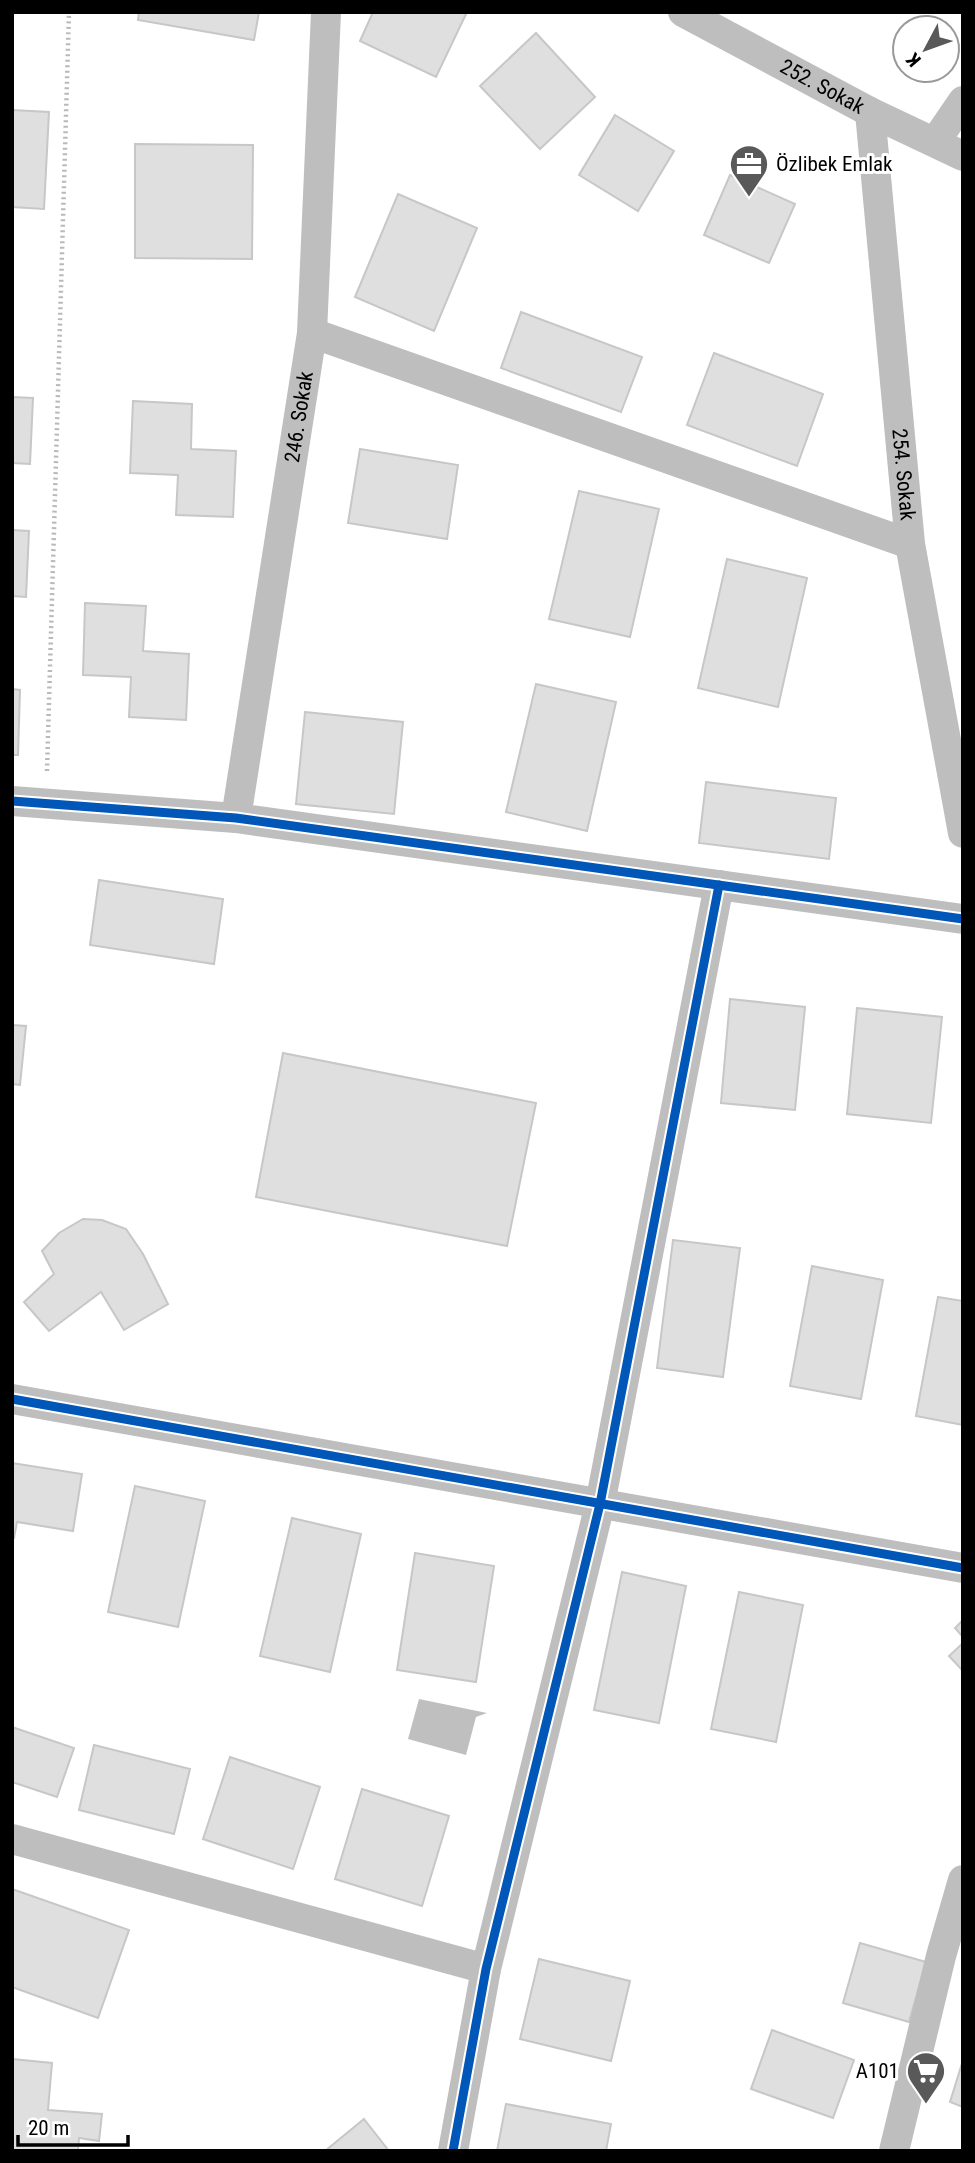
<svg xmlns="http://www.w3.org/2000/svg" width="975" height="2163" font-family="'Roboto Condensed',sans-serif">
  <rect width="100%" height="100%" fill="#fff"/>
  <!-- water -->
  <path fill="#bfbfbf" d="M419 1699 487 1713 476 1717 466 1755 408 1739Z"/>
  <!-- building -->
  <g fill="#dfdfdf" stroke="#c7c7c7" stroke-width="2">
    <path d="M139 12H259L254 40 138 20Z"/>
    <path d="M373 12H467L436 77 360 41Z"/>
    <path d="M536 33 595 97 540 149 480 86Z"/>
    <path d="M12 110 49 112 44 209 12 207Z"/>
    <path d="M615 115 674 151 638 211 579 175Z"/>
    <path d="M135 144 253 145 252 259 135 258Z"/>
    <path d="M730 175 795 204 769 263 704 235Z"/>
    <path d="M398 194 477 228 434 331 355 297Z"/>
    <path d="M521 312 642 357 621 412 501 368Z"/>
    <path d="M714 353 823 394 797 466 687 425Z"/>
    <path d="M12 397 33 398 30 464 12 463Z"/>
    <path d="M133 401 192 404 191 449 236 451 233 517 176 515 178 475 130 473Z"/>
    <path d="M360 449 458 465 447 539 348 523Z"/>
    <path d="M579 491 659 509 630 637 549 619Z"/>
    <path d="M12 530 29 531 26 597 12 596Z"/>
    <path d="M727 559 807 578 778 707 698 688Z"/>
    <path d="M85 603 146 606 143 651 189 654 186 720 129 717 131 677 83 675Z"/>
    <path d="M536 684 616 702 587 831 506 812Z"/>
    <path d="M12 689 20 690 18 755H12Z"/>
    <path d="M305 712 403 722 394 814 296 804Z"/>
    <path d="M706 782 836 798 829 859 699 843Z"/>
    <path d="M99 880 223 899 214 964 90 945Z"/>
    <path d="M730 999 805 1007 795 1110 721 1103Z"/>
    <path d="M857 1008 942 1017 931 1123 847 1114Z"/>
    <path d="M12 1025 26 1026 20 1085 12 1084Z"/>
    <path d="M283 1053 536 1103 507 1246 256 1197Z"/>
    <path d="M83 1219 102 1220 126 1229 143 1254 168 1304 124 1330 101 1292 49 1331 24 1302 54 1274 42 1251 59 1233Z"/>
    <path d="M673 1240 740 1248 723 1377 657 1368Z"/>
    <path d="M812 1266 883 1280 861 1399 790 1386Z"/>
    <path d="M938 1297 963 1301V1425L916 1416Z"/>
    <path d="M12 1463 82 1474 73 1531 17 1522 14 1538H12Z"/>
    <path d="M135 1486 205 1501 178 1627 108 1612Z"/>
    <path d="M292 1518 361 1534 330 1672 260 1656Z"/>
    <path d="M415 1553 494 1566 476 1682 397 1670Z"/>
    <path d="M622 1572 686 1586 659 1723 594 1710Z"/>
    <path d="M739 1592 803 1605 776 1742 711 1729Z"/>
    <path d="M963 1620V1637L955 1628Z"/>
    <path d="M963 1643V1671L949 1656Z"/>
    <path d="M12 1727 74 1748 57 1797 12 1782Z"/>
    <path d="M94 1745 190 1769 174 1834 79 1810Z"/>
    <path d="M230 1757 320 1787 293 1869 203 1839Z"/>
    <path d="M362 1789 449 1816 422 1906 335 1879Z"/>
    <path d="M12 1889 129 1930 98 2018 12 1987Z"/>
    <path d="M860 1943 926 1962 909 2022 843 2003Z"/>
    <path d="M539 1959 630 1981 611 2061 520 2039Z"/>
    <path d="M772 2030 854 2060 833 2118 751 2089Z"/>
    <path d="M12 2059 52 2063 48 2110 102 2114 99 2141 79 2138 78 2151H12Z"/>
    <path d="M963 2060V2107L950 2102Z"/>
    <path d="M506 2104 611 2124 606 2151H497Z"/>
    <path d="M364 2119 389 2151H325Z"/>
  </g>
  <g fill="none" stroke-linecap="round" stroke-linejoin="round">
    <!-- path -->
    <path stroke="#b9b9b9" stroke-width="4.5" stroke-dasharray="2 3.5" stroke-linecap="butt" d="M47 771 69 12"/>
    <!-- minor -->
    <g stroke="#bebebe" stroke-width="30">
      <path id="s1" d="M683 12 870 112 963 156"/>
      <path id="s2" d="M870 112 910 544 963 833"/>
      <path d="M935 142 963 101"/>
      <path d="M312 333 910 544"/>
      <path d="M12 801 236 818 963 919"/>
      <path id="s3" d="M236 818 312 333 326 12"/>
      <path d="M12 1399 963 1568"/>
      <path d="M12 1839 486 1969"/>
      <path d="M453 2151 486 1969 600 1504 719 885"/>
      <path d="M894 2151 941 1956 963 1880"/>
    </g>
    <!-- cycleway casing -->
    <g stroke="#fff" stroke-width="13">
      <g id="cycleway">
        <path d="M12 801 236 818 963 919"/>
        <path d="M12 1399 963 1568"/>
        <path d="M453 2151 486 1969 600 1504 719 885"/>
      </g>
    </g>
    <!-- cycleway -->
    <use href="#cycleway" stroke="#0057b8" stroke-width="9"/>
  </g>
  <!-- icons -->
  <defs>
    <g id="office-pin" transform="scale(2.0125)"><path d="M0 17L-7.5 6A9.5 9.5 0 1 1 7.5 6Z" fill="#595959" stroke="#fff"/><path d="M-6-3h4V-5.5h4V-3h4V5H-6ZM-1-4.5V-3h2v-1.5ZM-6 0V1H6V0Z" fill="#fff"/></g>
    <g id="supermarket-pin" transform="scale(2.0125)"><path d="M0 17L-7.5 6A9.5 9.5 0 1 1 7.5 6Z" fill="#595959" stroke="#fff"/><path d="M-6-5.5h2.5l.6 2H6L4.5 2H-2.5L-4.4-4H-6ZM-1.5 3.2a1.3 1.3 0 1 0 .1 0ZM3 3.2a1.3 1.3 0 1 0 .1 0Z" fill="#fff"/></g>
  </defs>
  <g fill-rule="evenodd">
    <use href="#office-pin" x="749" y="164"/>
    <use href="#supermarket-pin" x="926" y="2071"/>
  </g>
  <g text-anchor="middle" stroke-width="6" stroke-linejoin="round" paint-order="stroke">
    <!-- street labels -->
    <g font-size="21" fill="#000" stroke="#fff">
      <text dy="7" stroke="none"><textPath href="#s1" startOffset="158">252. Sokak</textPath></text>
      <text dy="7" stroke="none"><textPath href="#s3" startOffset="406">246. Sokak</textPath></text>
      <text dy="7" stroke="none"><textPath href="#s2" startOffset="364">254. Sokak</textPath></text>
    </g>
    <!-- poi labels -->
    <g font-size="21" fill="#000" stroke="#fff" text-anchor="start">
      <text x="776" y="171">Özlibek Emlak</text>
      <text x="899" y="2078" text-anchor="end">A101</text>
    </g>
  </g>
  <!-- border -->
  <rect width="975" height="2163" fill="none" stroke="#000000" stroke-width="28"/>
  <!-- north arrow -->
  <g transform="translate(926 49) rotate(229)"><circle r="33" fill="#ffffff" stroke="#999999" stroke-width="2"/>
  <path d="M0-5L12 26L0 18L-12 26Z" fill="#595959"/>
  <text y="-10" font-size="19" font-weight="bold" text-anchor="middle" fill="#000000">K</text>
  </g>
  <!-- scale -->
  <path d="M18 2135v10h110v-10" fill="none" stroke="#000000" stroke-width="3.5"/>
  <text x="28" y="2135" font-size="21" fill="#000000" stroke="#ffffff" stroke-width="5" paint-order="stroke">20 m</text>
</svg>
